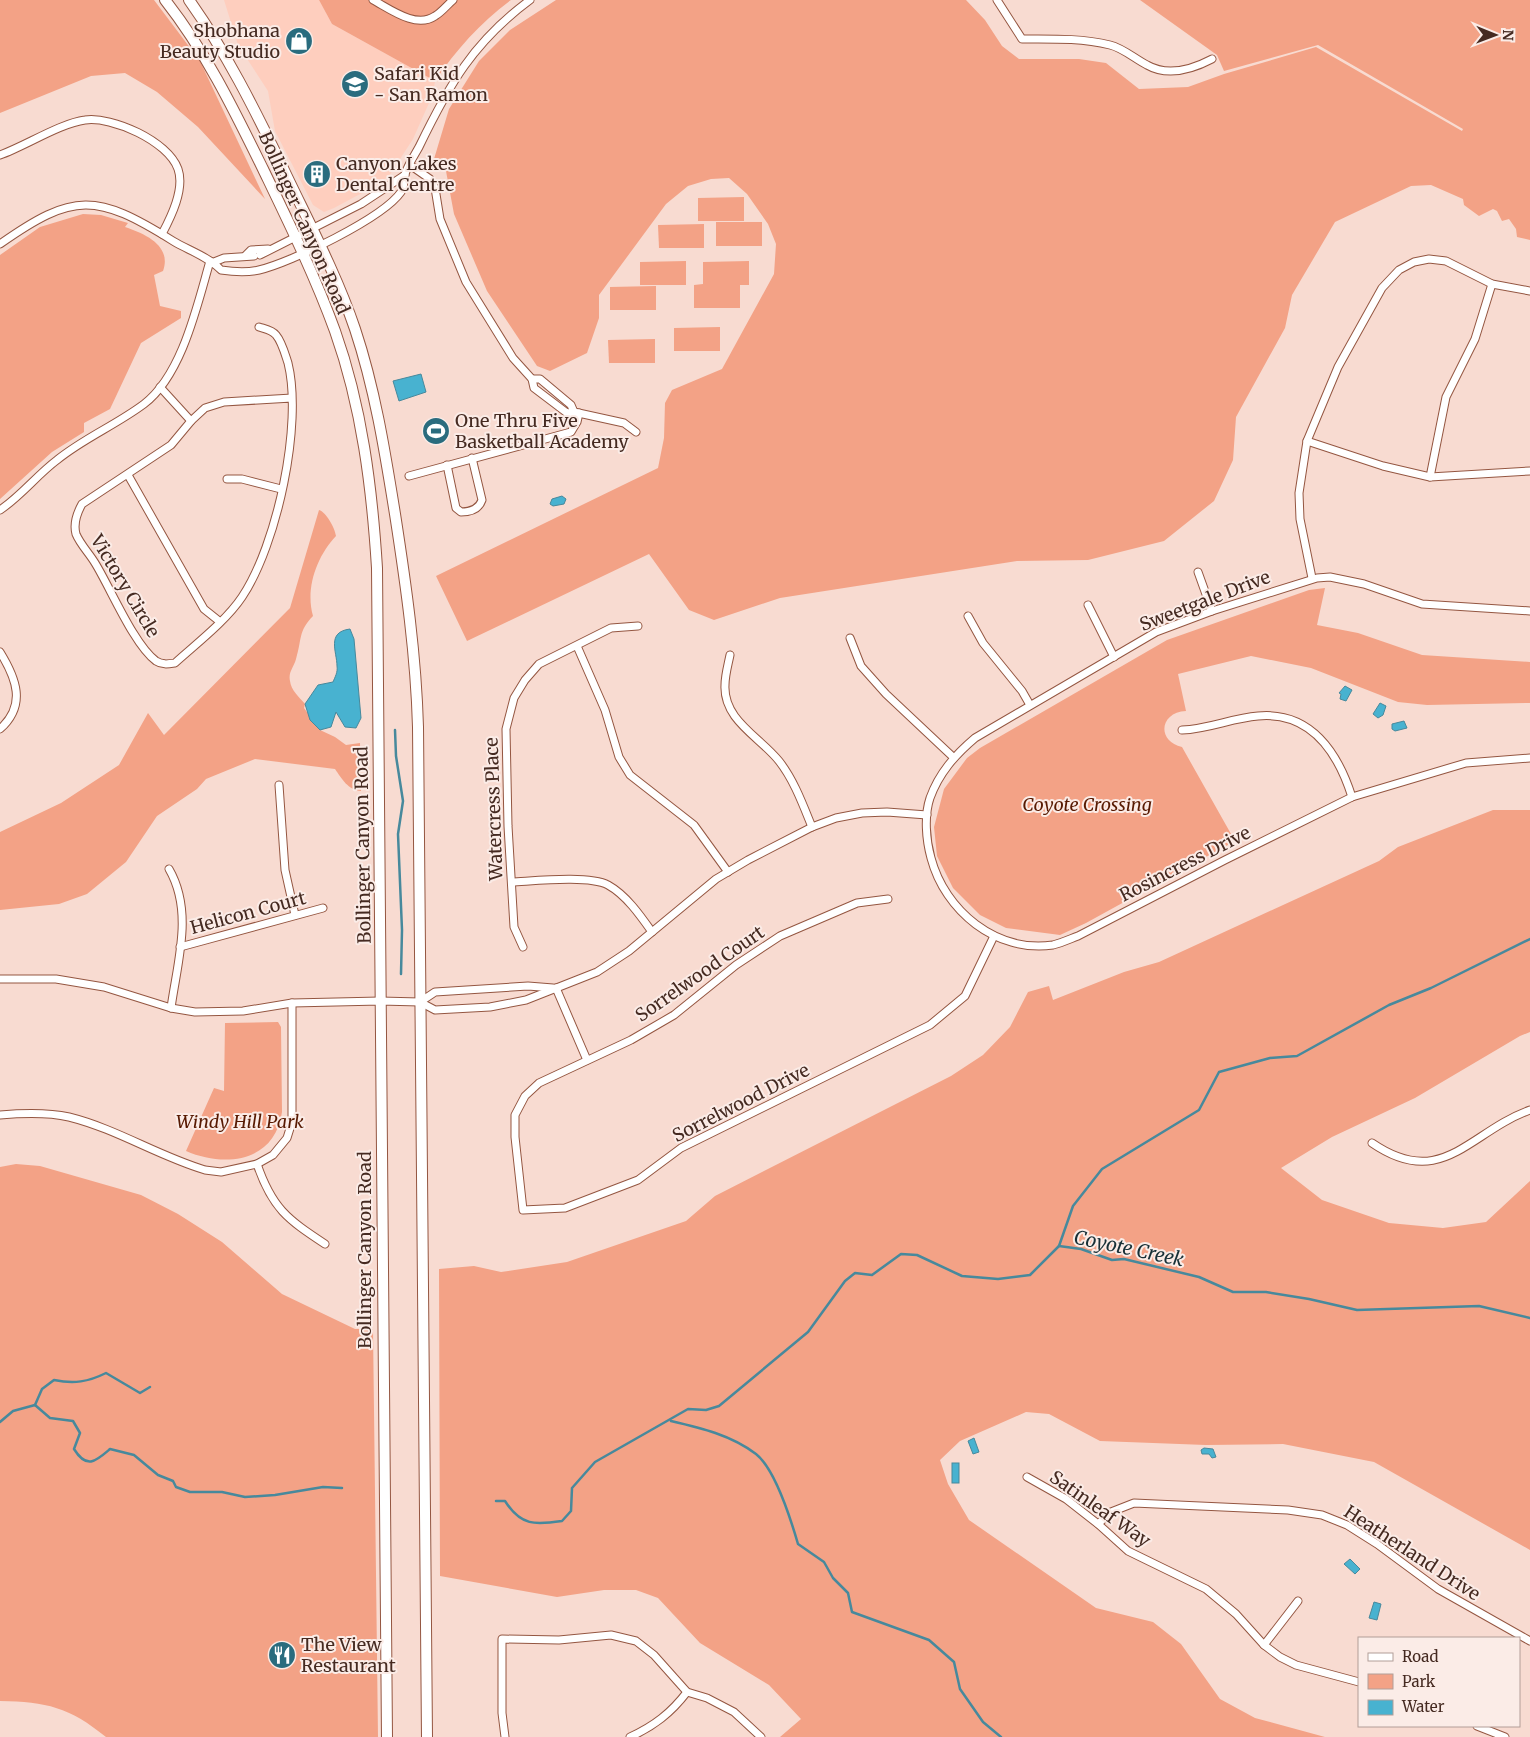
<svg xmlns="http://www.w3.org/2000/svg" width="1530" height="1737" font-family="Merriweather,serif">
  <rect width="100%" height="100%" fill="#f8dbd1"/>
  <!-- built -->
  <path fill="#fecebe" d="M224 0H319L332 24 435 81 433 94 413 139 389 176 375 186 334 208 324 212 313 205 275 131 268 91 238 45Z"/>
  <!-- green -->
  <g fill="#f3a286">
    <path d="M0 0H154L200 61 265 199 198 127 157 92 125 73 91 76 0 113Z"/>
    <path d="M319 0H511C481 22 456 50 435 81L332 24Z"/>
    <path d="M556 0H966L985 20 1002 46 1019 59H1079L1106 63 1139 89 1188 87 1224 74 1316 47 1462 131 1463 129 1318 45 1224 71 1217 55 1140 0H1530V240L1517 237 1516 229 1509 219 1502 221 1497 211 1493 209 1479 216 1464 205 1463 199 1431 185 1411 186 1335 222 1292 295 1285 328 1236 417 1233 460 1214 501 1164 541 1088 560 1017 561 780 598 714 620 689 610 649 554 467 641 436 576 658 468 664 438 665 403 672 390 722 369 774 274 776 244 768 224 747 194 729 178 711 179 688 186 666 204 599 295V318L587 353 550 371 537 366 487 291 454 214 446 171 434 159 449 109 479 61 510 30Z"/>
    <path d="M744 197V221H698V198Z"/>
    <path d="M83 214 101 215 128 223 125 227C146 234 172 246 163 271L154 275 160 306 181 311V318L141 343 110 409 84 423V432L52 452 0 499V255L40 227Z"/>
    <rect x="716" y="222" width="46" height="24"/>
    <path d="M704 224V248H659L658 225Z"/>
    <path d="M686 261V285H640V262Z"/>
    <path d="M749 261V285H740V308H694V285L703 284V262Z"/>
    <path d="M656 286V310H610V287Z"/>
    <path d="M720 327V351H674V328Z"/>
    <path d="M655 339V363H609L608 340Z"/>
    <path d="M319 510C326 512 335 528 336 536 317 556 305 588 313 616 298 631 302 640 296 659 294 667 288 672 290 681 291 690 299 697 305 704L304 708 320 730 335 737 346 745 360 743 361 791C348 790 342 779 335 769L255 759 206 779 197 789 157 816 126 862 87 894 59 904 0 910V832L61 803 119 765 148 713 164 735 290 608Z"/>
    <path d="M1325 588 1317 625 1358 633 1422 655 1530 662V703L1427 705 1398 702 1311 668 1251 656 1178 674 1186 711C1160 712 1156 741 1182 747L1235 841 1086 923 1060 935 1006 928 980 915 953 888 937 856 934 827 944 789 967 758 980 748 1167 640 1309 590Z"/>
    <path d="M1493 810H1530V1032L1520 1036 1415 1098 1332 1137 1281 1168 1322 1200 1389 1223 1443 1228 1486 1222 1530 1181V1550L1374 1462 1283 1444 1206 1445 1100 1441 1049 1414 1026 1412 960 1441 940 1460 948 1484 969 1520 1096 1608 1153 1622 1181 1644 1220 1699 1255 1718 1325 1737H780L801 1719 769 1685 700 1643 658 1598 636 1590H604L557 1597 440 1576 439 1269 474 1266 501 1272 567 1262 686 1221 715 1196 951 1076 983 1055 1010 1027 1028 992 1049 986 1053 1000 1124 972 1159 962 1379 861 1398 847Z"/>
    <path d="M278 1022 281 1027 282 1112C275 1162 225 1168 186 1151L214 1088 224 1091 225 1023Z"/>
    <path d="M16 1164 40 1166 141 1195 178 1214 222 1242 282 1294 355 1329H373L378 1737H106C69 1707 47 1702 0 1701V1167Z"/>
  </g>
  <!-- water -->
  <g fill="#48b2d0" stroke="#47899c">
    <path d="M421 374 426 392 399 401 393 381Z"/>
    <path d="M562 496 566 499 564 504 553 506 550 504 552 499Z"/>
    <path d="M350 629 354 639 361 718 356 728 345 727 336 712 331 727 320 730 310 720 305 704 318 685 333 682C335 677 338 672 337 666 337 652 326 632 350 629Z"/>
    <path d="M1345 686 1352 690 1346 701 1340 699 1341 694 1339 693Z"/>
    <path d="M1380 703 1386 706 1383 715 1378 718 1373 714Z"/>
    <path d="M1404 721 1407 728 1395 731 1392 729V724Z"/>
    <path d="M974 1438 979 1452 973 1454 968 1441Z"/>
    <path d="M1204 1448 1213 1449 1216 1457 1212 1458 1209 1454H1202L1201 1450Z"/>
    <rect x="952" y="1463" width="7" height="20"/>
    <path d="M1350 1559 1360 1569 1355 1574 1344 1564Z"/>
    <path d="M1374 1602 1381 1604 1377 1620 1369 1618Z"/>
  </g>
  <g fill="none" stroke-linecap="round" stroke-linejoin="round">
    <!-- stream -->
    <g stroke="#47899c" stroke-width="2.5">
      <path d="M395 730 396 756 403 801 398 834 402 930 401 974"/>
      <path d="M1059 1246 1081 1249 1112 1260 1124 1259 1199 1277 1233 1292H1266L1309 1299 1357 1310 1479 1306 1530 1318"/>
      <path d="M35 1405 50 1418 73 1421 80 1433 74 1449C87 1470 96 1461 110 1449L134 1455 158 1475 173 1481 176 1487 190 1492H222L245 1497 275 1495 323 1487 342 1488"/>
      <path d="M35 1405 42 1389 54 1380C74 1384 88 1382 106 1373L140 1393 150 1387"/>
      <path d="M671 1421C701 1428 731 1435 756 1454 775 1469 791 1520 798 1544L824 1562 833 1578 848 1593 852 1612 929 1640 954 1662 960 1689 983 1722 1001 1737"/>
      <path d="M0 1422 13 1411 35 1405"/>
      <path d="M496 1501H505C521 1526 535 1525 562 1521L571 1511 572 1488 595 1462 688 1409 706 1410 719 1406 808 1332 845 1281 855 1273 872 1275 901 1254 917 1255 962 1276 998 1279 1030 1275 1059 1246 1073 1206 1102 1169 1199 1110 1219 1072 1270 1058 1297 1056 1389 1005 1431 988 1530 939"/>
    </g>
    <!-- minor casing -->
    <g stroke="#945641" stroke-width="9">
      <g id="minor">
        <path d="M373 0C390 9 416 29 435 16 442 12 447 5 453 0"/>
        <path d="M997 0 1022 39C1052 39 1081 38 1110 45 1123 48 1135 59 1147 65 1168 77 1193 69 1212 59"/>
        <path d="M0 155C25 146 61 123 85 120 112 116 168 141 178 169 185 189 171 217 162 234"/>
        <path d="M410 165 430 179 435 188 440 219 466 282 513 358 532 379 534 388 567 413 574 412 624 423 636 432"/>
        <path d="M0 244C74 192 96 193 173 241 188 250 209 257 221 270 234 272 246 273 259 270 290 263 383 218 401 192 405 187 403 180 405 174 408 165 414 156 419 147 449 85 473 42 530 0"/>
        <path d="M246 255 251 250 268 249"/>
        <path d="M260 255 361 204 405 175"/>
        <path d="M214 262 224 258 254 256"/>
        <path d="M259 327C265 329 272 330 276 335 282 342 285 354 288 363 303 424 277 545 242 597 226 621 196 644 175 663 168 664 162 665 156 661 134 645 110 587 95 563 89 553 80 544 76 534 73 523 77 513 82 504L171 445 191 421 205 408 224 402 292 398"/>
        <path d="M532 379H540L571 405 574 412"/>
        <path d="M160 387 191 421"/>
        <path d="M1307 441 1383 466 1430 477 1530 471"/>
        <path d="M447 465 456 508 461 512C470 512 479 509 482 500L472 458"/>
        <path d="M128 475 204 609 219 621"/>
        <path d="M409 476 571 432 577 422 579 413"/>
        <path d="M1430 477 1446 397 1475 339 1492 284"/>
        <path d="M227 479H242L281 489"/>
        <path d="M0 510C21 496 37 475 57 460 84 438 116 425 144 404 182 375 197 306 210 261"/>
        <path d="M1198 572 1212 611"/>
        <path d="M1312 578 1300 519 1299 493 1307 441 1338 367 1382 288 1399 270 1414 262 1429 259 1446 261 1492 284 1530 291"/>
        <path d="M1088 605 1114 657"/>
        <path d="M1530 611 1422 604 1364 584 1330 577 1317 578 1212 611 1156 632 975 738C955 755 939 773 930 798 924 816 926 840 931 858 945 911 996 953 1053 945 1061 943 1070 939 1078 936L1225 860 1352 797 1466 763 1530 758"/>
        <path d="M968 616 983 643 1022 691 1030 705"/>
        <path d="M850 638 861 666 886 694 953 757"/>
        <path d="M577 646 605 710 619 757 630 775 694 825 728 872"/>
        <path d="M0 652C16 678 27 705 0 729"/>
        <path d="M730 655C728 665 725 675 725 685 723 720 760 737 779 761 794 780 803 805 812 827"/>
        <path d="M1182 730C1209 729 1232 718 1258 716 1311 711 1338 753 1352 797"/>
        <path d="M279 785 285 870 295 915"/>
        <path d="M169 869C194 912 177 963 171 1008"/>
        <path d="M512 882C534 881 589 875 608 885 626 895 640 915 652 932"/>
        <path d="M888 899 857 903 780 936 736 965 674 1015 631 1040 539 1083 525 1096 515 1115V1137L523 1210 565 1208 638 1180 681 1148 930 1025 965 996 994 936"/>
        <path d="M180 947 323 908"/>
        <path d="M523 947 514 927 508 826 506 729 514 698 525 680 539 664 611 628 638 626"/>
        <path d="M0 979H56L104 987 171 1008 195 1012 243 1011 292 1003 380 1001 420 1002 435 1010 490 1007 526 1000 597 972 629 951 716 879 748 860 812 827 836 818 862 813 887 812 927 815"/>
        <path d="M556 988 587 1060"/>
        <path d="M420 1002 435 992 528 986 553 988"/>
        <path d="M0 1115C23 1113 47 1112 69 1117 117 1129 158 1156 205 1170L221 1172 257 1164 273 1155 287 1138 292 1122V1003"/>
        <path d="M1372 1143C1442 1191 1469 1132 1530 1110"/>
        <path d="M257 1164C272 1208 287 1219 325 1244"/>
        <path d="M1027 1477 1066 1499 1098 1524 1128 1551 1206 1589 1236 1614 1264 1645 1280 1657 1296 1665 1359 1682"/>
        <path d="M1098 1524 1111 1512 1134 1503 1288 1510 1322 1515 1347 1525 1377 1544 1438 1589 1530 1641"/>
        <path d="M1264 1645 1298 1601"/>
        <path d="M1477 1726 1505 1737"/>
        <path d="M505 1737 502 1713V1639L559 1640 611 1635 636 1641 654 1655 687 1692 707 1698 734 1712 761 1737"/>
        <path d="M630 1737C654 1726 671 1713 687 1692"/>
      </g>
    </g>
    <!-- secondary casing -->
    <g stroke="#945641" stroke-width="12">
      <g id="secondary">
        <path d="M165 0C206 52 234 110 263 169 289 223 315 276 335 331 362 407 372 488 377 568L387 1737"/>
        <path d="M189 0C226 52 254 108 282 166 307 219 336 273 355 329 375 389 385 452 395 514 406 585 416 655 418 727L427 1737"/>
      </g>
    </g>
    <!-- minor -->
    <use href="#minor" stroke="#fff" stroke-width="7"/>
    <!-- secondary -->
    <use href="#secondary" stroke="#fff" stroke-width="10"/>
  </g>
  <!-- icons -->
  <defs>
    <g id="shop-disc" transform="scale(1.4375)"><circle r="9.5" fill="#2a6c7e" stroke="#fbece7"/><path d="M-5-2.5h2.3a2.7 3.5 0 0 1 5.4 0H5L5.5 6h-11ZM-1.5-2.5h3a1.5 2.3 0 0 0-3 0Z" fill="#fff"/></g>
    <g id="school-disc" transform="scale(1.4375)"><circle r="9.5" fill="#2a6c7e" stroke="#fbece7"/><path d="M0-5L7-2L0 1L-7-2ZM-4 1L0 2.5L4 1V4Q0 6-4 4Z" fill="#fff"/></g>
    <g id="building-disc" transform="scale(1.4375)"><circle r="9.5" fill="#2a6c7e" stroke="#fbece7"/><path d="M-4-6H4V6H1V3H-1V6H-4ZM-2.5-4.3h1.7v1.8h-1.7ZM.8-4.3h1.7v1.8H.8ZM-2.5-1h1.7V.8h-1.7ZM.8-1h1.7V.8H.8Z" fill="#fff"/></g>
    <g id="stadium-disc" transform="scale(1.4375)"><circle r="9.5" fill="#2a6c7e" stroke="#fbece7"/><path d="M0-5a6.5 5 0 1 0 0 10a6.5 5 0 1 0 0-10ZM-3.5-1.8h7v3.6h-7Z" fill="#fff"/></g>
    <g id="restaurant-disc" transform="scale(1.4375)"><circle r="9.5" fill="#2a6c7e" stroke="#fbece7"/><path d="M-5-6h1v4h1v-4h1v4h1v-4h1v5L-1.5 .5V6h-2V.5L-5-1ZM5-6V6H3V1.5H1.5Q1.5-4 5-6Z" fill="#fff"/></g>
  </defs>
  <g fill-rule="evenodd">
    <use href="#shop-disc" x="299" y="41"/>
    <use href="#school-disc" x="355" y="84"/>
    <use href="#building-disc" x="317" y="174"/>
    <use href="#stadium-disc" x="436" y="431"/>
    <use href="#restaurant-disc" x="282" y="1655"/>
  </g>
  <g text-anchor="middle" stroke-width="4" stroke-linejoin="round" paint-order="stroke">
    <!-- poi labels -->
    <g font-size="18" fill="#452a21" stroke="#fbece7" text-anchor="start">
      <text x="280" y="37" text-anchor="end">Shobhana<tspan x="280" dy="21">Beauty Studio</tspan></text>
      <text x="374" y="80">Safari Kid<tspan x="374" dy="21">- San Ramon</tspan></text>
      <text x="336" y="170">Canyon Lakes<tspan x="336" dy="21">Dental Centre</tspan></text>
      <text x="455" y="427">One Thru Five<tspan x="455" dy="21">Basketball Academy</tspan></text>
      <text x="301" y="1651">The View<tspan x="301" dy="21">Restaurant</tspan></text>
    </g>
    <!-- street labels -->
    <g font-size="18" fill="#452a21" stroke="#fbece7">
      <text transform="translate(304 223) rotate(66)" y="6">Bollinger Canyon Road</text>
      <text transform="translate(125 586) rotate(59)" y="6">Victory Circle</text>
      <text transform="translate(1205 601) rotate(-21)" y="6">Sweetgale Drive</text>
      <text transform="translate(494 809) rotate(-92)" y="6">Watercress Place</text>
      <text transform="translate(363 845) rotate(-91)" y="6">Bollinger Canyon Road</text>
      <text transform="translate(1185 864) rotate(-27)" y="6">Rosincress Drive</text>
      <text transform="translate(248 913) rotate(-15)" y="6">Helicon Court</text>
      <text transform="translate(700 974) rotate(-35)" y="6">Sorrelwood Court</text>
      <text transform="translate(741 1103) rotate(-27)" y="6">Sorrelwood Drive</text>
      <text transform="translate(365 1250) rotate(-90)" y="6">Bollinger Canyon Road</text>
      <text transform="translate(1100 1509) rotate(35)" y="6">Satinleaf Way</text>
      <text transform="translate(1412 1553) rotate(33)" y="6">Heatherland Drive</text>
    </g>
    <!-- park labels -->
    <g font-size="18" font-style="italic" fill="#581a02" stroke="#fbece7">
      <text x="1087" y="811">Coyote Crossing</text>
      <text x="240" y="1128">Windy Hill Park</text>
    </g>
    <!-- water labels -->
    <g font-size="19" font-style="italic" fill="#183037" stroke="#fbece7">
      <text transform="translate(1129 1248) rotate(12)" y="7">Coyote Creek</text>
    </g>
  </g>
  <!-- legend -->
  <rect x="1358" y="1637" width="162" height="90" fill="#fbece7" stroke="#b29e98"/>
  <rect x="1368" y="1653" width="25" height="8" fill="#ffffff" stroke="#b29e98"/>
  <text x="1402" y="1662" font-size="15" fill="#452a21">Road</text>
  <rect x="1368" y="1674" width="25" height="15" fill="#f3a286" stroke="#b29e98"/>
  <text x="1402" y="1687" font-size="15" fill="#452a21">Park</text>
  <rect x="1368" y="1700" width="25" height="15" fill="#48b2d0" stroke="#b29e98"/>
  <text x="1402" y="1712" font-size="15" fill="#452a21">Water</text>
  <!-- north arrow -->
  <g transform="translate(1495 35) rotate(91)" stroke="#fbece7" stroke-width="4" paint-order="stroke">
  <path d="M0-4L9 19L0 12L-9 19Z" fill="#452a21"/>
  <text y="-8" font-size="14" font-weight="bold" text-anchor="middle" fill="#452a21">N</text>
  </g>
</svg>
